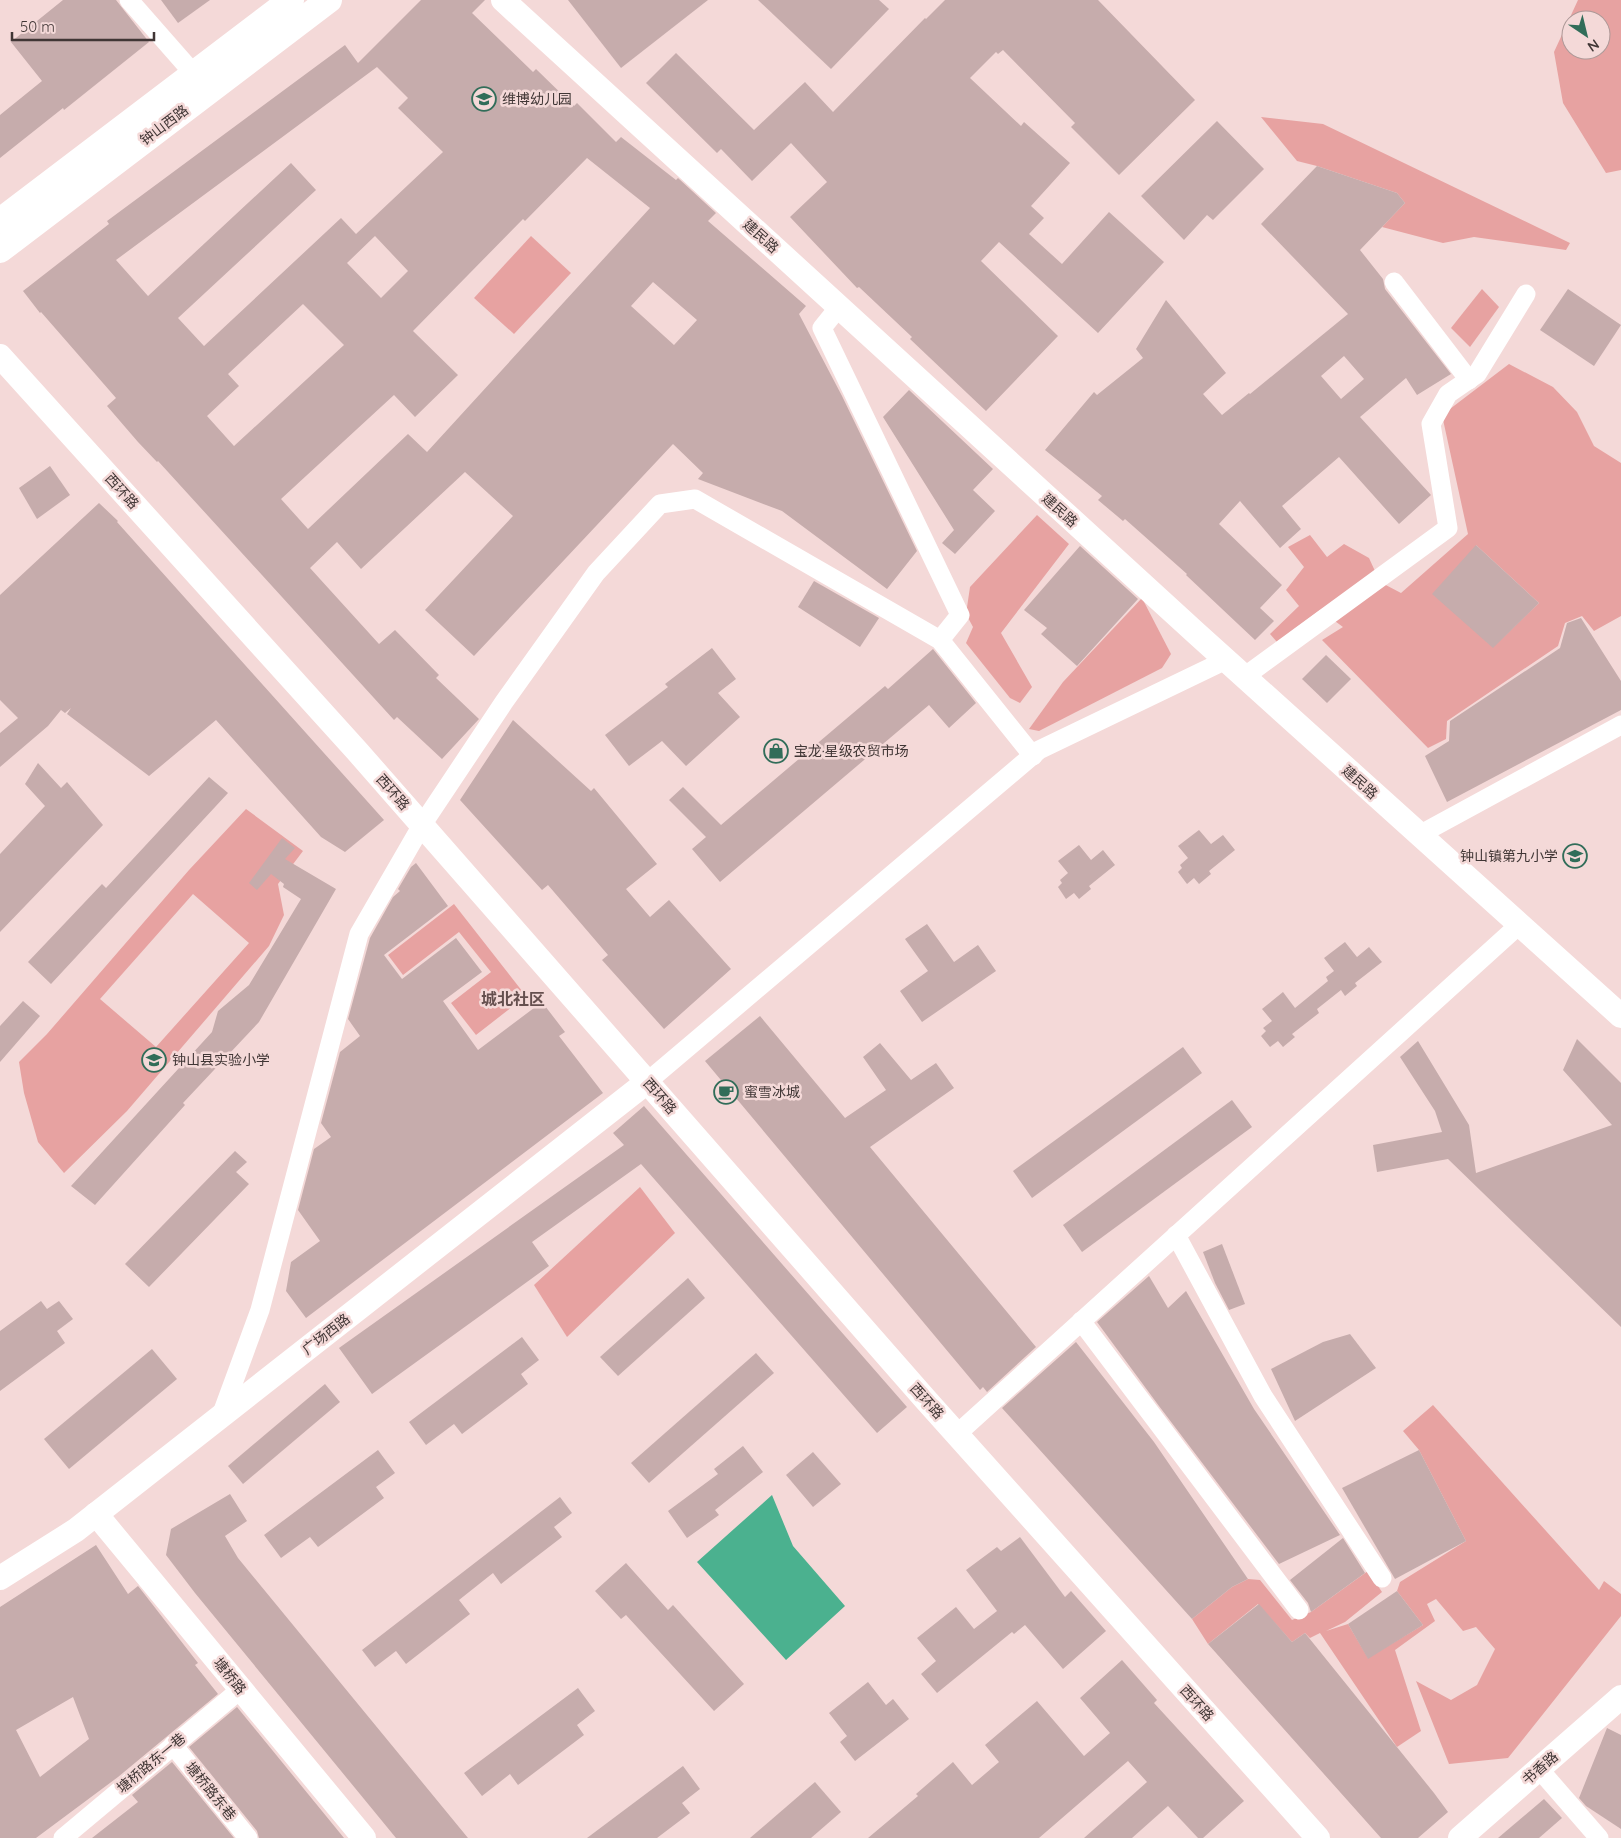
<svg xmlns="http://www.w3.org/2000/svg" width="1621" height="1838" font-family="Quicksand,'Noto Sans SC',sans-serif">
  <rect width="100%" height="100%" fill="#f4d9d8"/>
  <!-- green -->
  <g fill="#e7a2a1" fill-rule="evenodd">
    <path d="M1578 0H1621V170L1606 173 1563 103 1554 52ZM1571 20H1601V50H1571Z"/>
    <path d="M1261 117 1323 124 1570 243 1566 250 1474 237 1443 243 1382 227 1405 203 1397 193 1317 166 1297 161Z"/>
    <path d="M531 236 571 273 514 334 474 298Z"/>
    <path d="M1482 289 1499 307 1470 347 1451 328Z"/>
    <path d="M1509 364 1553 387 1577 412 1594 446 1621 463V616L1594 631 1582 616 1565 623 1558 646 1447 721 1446 739 1428 748 1322 640 1343 627 1320 610 1277 642 1270 634 1299 606 1286 590 1304 567 1288 547 1310 535 1327 557 1344 544 1369 558 1380 582 1401 593 1468 534 1442 415ZM1476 545 1539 603 1493 647Z"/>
    <path d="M1037 515 1069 544 1001 633 1032 687 1020 703 1010 698 966 643 973 627 966 614 970 587Z"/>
    <path d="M1142 598 1171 654 1162 668 1039 731 1029 729 1063 682Z"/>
    <path d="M246 809 303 851 278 884 284 915 269 946 127 1111 64 1173 38 1142 24 1093 19 1062 47 1034 189 870ZM193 894 249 943 156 1047 100 999Z"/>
    <path d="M454 904 526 996 476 1035 451 1003 491 972 459 932 403 975 388 955Z"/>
    <path d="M640 1187 675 1233 567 1337 534 1285Z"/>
    <path d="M1433 1405 1599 1590 1604 1581 1621 1594V1616L1508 1758 1449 1764 1416 1681 1451 1700 1477 1685 1495 1649 1476 1627 1463 1631 1436 1599 1427 1604 1435 1621 1395 1650 1421 1731 1397 1747 1320 1633 1310 1638 1305 1633 1292 1642 1258 1604 1208 1644 1192 1619 1232 1587 1248 1579 1260 1580 1292 1620 1311 1612 1368 1571 1382 1592 1345 1622 1326 1631 1348 1624 1368 1658 1423 1625 1397 1591 1400 1582 1466 1541 1419 1450 1403 1431Z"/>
  </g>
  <!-- water -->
  <path fill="#4bb18f" d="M772 1495 793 1546 845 1606 786 1660 697 1562Z"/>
  <!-- building -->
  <g fill="#c6acac" fill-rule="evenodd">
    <path d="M63 0H116L149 42 64 110 63 108 0 158V115L42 81 11 42Z"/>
    <path d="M161 0H210L178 23Z"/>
    <path d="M421 0H485L472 13 533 72 536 69 574 106 577 103 616 142 621 137 676 180 678 178 716 213 708 221 806 306 799 314 842 396 917 551 887 589 782 511 698 479 703 473 673 444 474 656 425 610 513 516 465 472 361 569 337 542 310 568 379 644 395 630 439 675 436 678 479 719 442 759 397 717 394 720 158 461 157 462 138 442 107 406 116 398 41 312 40 313 23 291 109 224 107 221 345 45 358 63ZM377 67 408 98 398 108 443 152 356 234 341 218 204 346 178 318 316 190 291 163 148 296 116 260ZM587 158 650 208 427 452 408 434 308 529 281 499 394 395 415 417 458 375 413 331 523 219 525 221ZM375 236 408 271 381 298 347 263ZM653 282 697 320 674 345 631 306ZM303 304 344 345 234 446 207 416 239 386 228 374Z"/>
    <path d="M568 0H708L621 68Z"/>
    <path d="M758 0H879L889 9 831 69Z"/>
    <path d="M945 0H1098L1195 100 1119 175 1071 127 1075 123 1003 50 998 54 996 52 970 78 1021 126 1024 122 1070 163 1031 206 1044 218 1029 234 1062 264 1109 212 1164 262 1098 333 999 242 981 261 1058 336 986 411 910 339 912 337 859 287 857 288 790 217 827 182 791 143 752 181 721 149 717 153 646 83 676 53 754 130 805 82 833 112 925 18 926 19Z"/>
    <path d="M1217 121 1264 169 1213 220 1207 215 1184 240 1141 196Z"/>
    <path d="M1317 166 1397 193 1405 203 1360 250 1383 279 1385 289 1451 374 1417 395 1406 378 1360 417 1431 495 1399 524 1339 457 1282 506 1301 529 1280 548 1240 501 1219 524 1282 585 1260 608 1274 621 1255 640 1186 575 1187 574 1125 519 1123 521 1098 500 1102 496 1045 450 1094 392 1097 395 1143 358 1136 349 1166 300 1226 373 1203 394 1222 415 1249 393 1250 394 1348 314 1261 224ZM1344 356 1364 379 1341 399 1321 376Z"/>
    <path d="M1568 289 1621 325 1594 366 1540 330Z"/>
    <path d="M909 390 993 469 973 490 995 511 955 554 942 543 954 530 883 417Z"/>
    <path d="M50 466 70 495 37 519 19 488Z"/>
    <path d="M99 503 118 521 117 522 384 820 345 852 321 837 216 720 149 776 67 714 71 708 65 713 61 710 48 726 0 767V733L18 718 0 700V595Z"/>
    <path d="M1476 545 1539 603 1493 648 1432 594Z"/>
    <path d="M1080 546 1138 599 1077 666 1041 634 1047 628 1024 610Z"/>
    <path d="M814 581 879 618 860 647 798 607Z"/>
    <path d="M1581 618 1621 681V710L1447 802 1425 756 1449 741 1450 721 1560 648 1567 623Z"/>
    <path d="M712 648 736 679 718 693 740 717 686 766 662 741 629 766 605 735 668 687 665 684Z"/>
    <path d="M933 649 976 703 949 728 929 705 720 882 692 849 706 837 669 800 683 787 721 825 885 686 888 689Z"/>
    <path d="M1326 655 1351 679 1327 703 1302 679Z"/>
    <path d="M513 720 591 791 594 788 657 864 626 889 650 917 669 900 731 969 664 1029 602 960 608 955 548 885 542 890 460 800Z"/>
    <path d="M38 763 61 788 67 782 103 825 0 932V854L45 806 25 784Z"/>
    <path d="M209 777 228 793 51 984 28 962 102 884 106 888Z"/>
    <path d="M1199 830 1211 844 1223 835 1235 850 1209 871 1211 874 1199 884 1194 878 1187 884 1178 872 1182 868 1180 865 1188 858 1178 846Z"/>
    <path d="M282 838 295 848 285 859 336 889 259 1022 183 1103 185 1105 95 1205 71 1186 212 1032 218 1011 249 985 301 899 283 887 284 884 271 874 257 890 249 883Z"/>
    <path d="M1079 845 1091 860 1103 850 1115 865 1089 886 1091 889 1079 899 1074 893 1066 899 1058 887 1062 883 1060 880 1068 873 1058 861Z"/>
    <path d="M416 863 448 906 384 955 402 979 456 938 482 972 443 1001 478 1050 542 1002 565 1032 559 1036 603 1093 306 1318 286 1291 291 1262 320 1241 298 1210 314 1149 331 1137 321 1123 340 1052 360 1036 348 1019 370 938 393 897 400 891 398 889 411 867Z"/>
    <path d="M927 924 954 962 978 945 996 971 922 1022 900 991 928 971 905 939Z"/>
    <path d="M1345 942 1357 957 1369 947 1382 962 1355 983 1357 986 1345 996 1341 990 1317 1009 1319 1013 1292 1034 1295 1037 1283 1047 1278 1041 1270 1047 1261 1036 1266 1031 1263 1028 1272 1021 1262 1009 1283 992 1295 1008 1328 981 1326 977 1334 971 1324 958Z"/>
    <path d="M23 1001 40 1016 0 1062V1026Z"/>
    <path d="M760 1016 845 1118 886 1090 863 1057 880 1043 911 1080 936 1063 954 1088 870 1147 1036 1347 987 1392 983 1387 980 1390 705 1061Z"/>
    <path d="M1577 1039 1621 1083V1327L1448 1159 1377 1172 1373 1145 1442 1132 1435 1111 1400 1057 1418 1041 1469 1125 1476 1173 1612 1125 1563 1070Z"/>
    <path d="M1183 1047 1202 1073 1032 1198 1013 1171Z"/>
    <path d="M1232 1100 1252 1127 1082 1252 1063 1225Z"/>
    <path d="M644 1106 907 1407 877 1433 641 1164 532 1242 549 1266 372 1394 339 1348 624 1145 613 1133Z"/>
    <path d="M235 1151 247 1162 236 1172 249 1184 149 1287 125 1264Z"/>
    <path d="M1222 1244 1245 1304 1229 1310 1215 1283 1203 1252Z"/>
    <path d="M1149 1276 1168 1308 1186 1291 1254 1409 1340 1535 1279 1564 1159 1406 1097 1322Z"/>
    <path d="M688 1278 705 1298 618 1376 600 1357Z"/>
    <path d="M41 1301 47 1309 59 1301 73 1319 57 1331 65 1343 0 1391V1331Z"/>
    <path d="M1350 1334 1376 1368 1295 1421 1271 1369 1323 1342Z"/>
    <path d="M522 1337 539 1360 521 1374 528 1384 462 1434 454 1424 426 1445 409 1422Z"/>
    <path d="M1076 1342 1154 1442 1248 1579 1232 1587 1192 1619 1002 1408Z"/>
    <path d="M152 1349 177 1379 69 1469 44 1439Z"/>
    <path d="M756 1353 774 1373 649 1483 631 1463Z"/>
    <path d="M325 1384 340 1402 243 1484 228 1466Z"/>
    <path d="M743 1446 763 1472 715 1510 719 1515 687 1538 668 1511 718 1474 714 1469Z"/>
    <path d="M378 1450 395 1473 376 1487 384 1498 318 1547 310 1537 281 1558 264 1535Z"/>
    <path d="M1419 1450 1466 1541 1395 1579 1342 1488Z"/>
    <path d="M813 1452 841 1484 813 1507 786 1475Z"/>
    <path d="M230 1494 247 1521 225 1536 238 1558 468 1838H396L195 1593 166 1555 171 1529Z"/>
    <path d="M560 1497 572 1513 554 1527 562 1537 501 1584 493 1573 459 1600 470 1614 406 1664 396 1651 375 1667 362 1650Z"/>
    <path d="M1020 1537 1065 1597 1071 1591 1106 1631 1063 1669 1025 1625 1014 1634 1012 1632 937 1693 921 1674 936 1661 917 1638 956 1607 974 1629 997 1611 966 1570 997 1547 1001 1551Z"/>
    <path d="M1343 1538 1365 1573 1311 1612 1308 1603 1290 1580Z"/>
    <path d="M96 1545 128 1594 138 1586 142 1591 198 1663 195 1665 218 1694 118 1777 36 1838H0V1607ZM73 1697 89 1739 40 1777 16 1730Z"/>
    <path d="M626 1563 668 1610 673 1605 744 1684 714 1711 626 1615 621 1619 595 1591Z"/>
    <path d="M1397 1591 1423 1625 1368 1659 1348 1624Z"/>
    <path d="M1259 1604 1292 1642 1305 1633 1434 1793 1448 1812 1418 1838H1381L1208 1644Z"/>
    <path d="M1122 1660 1157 1700 1154 1703 1244 1801 1203 1838H1198L1168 1806 1132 1838H1084L1147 1782 1128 1761 1039 1838H868L918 1796 916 1794 953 1762 972 1785 999 1762 985 1745 1037 1701 1084 1756 1110 1733 1080 1698Z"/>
    <path d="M868 1682 886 1705 893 1699 909 1719 855 1761 840 1742 847 1736 829 1713Z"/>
    <path d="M578 1688 595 1711 577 1725 584 1735 518 1785 510 1774 482 1796 464 1773Z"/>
    <path d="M237 1707 344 1838H259L257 1831 189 1747Z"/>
    <path d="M1607 1728 1621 1735V1829L1586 1806 1579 1798Z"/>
    <path d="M172 1762 234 1838H92L138 1802 132 1795Z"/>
    <path d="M683 1766 700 1789 682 1803 690 1813 657 1838H587Z"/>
    <path d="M815 1782 841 1812 811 1838H750Z"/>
    <path d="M1544 1799 1562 1818 1539 1838H1498Z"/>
  </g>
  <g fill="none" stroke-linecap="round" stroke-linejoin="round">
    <!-- minor -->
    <g stroke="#fff" stroke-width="19">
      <path d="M129 0 194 74"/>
      <path d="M1394 282 1469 380"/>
      <path d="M839 307 822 328 960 615 940 640"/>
      <path d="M1244 677 1448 528 1431 424 1448 394 1477 374 1526 294"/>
      <path d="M1419 835 1621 725"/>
      <path d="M647 1082 1039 750 1226 660"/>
      <path d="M1176 1235 1263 1396 1382 1578"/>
      <path d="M1081 1321 1299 1610"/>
      <path d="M221 1416 260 1310 359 934 422 825 504 702 596 573 660 504 695 499 940 640 1033 756"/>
      <path d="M957 1434 1519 925"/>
      <path d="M173 1745 248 1838"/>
      <path d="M1539 1769 1599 1838"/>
      <path d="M63 1838 241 1689"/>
    </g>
    <!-- tertiary -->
    <g stroke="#fff" stroke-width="24">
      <path d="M503 0 1197 634 1621 1016"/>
      <path d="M0 356 357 751 926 1400 1318 1838"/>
      <path d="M96 1514 364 1838"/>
      <path d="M0 1578 76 1530 647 1082"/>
      <path d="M1460 1838 1621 1697"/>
    </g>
    <!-- secondary -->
    <g stroke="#fff" stroke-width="26">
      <path d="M0 221 291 0"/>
      <path d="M0 250 329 0"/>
    </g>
  </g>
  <!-- icons -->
  <defs>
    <g id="school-ring" transform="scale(1.25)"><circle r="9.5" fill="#f4d9d8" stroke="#316d59" stroke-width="1.5"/><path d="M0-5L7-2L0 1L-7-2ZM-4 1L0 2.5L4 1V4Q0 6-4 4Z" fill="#316d59"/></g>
    <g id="shop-ring" transform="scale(1.25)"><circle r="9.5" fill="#f4d9d8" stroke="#316d59" stroke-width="1.5"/><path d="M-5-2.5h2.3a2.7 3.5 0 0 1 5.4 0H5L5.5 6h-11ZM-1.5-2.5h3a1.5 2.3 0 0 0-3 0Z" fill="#316d59"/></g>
    <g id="cafe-ring" transform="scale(1.25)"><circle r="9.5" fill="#f4d9d8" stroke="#316d59" stroke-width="1.5"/><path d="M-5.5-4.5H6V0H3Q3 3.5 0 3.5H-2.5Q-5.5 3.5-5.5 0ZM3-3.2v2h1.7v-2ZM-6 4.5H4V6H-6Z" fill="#316d59"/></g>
  </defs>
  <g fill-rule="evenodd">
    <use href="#school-ring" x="484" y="99"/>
    <use href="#shop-ring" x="776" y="751"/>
    <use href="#school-ring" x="1575" y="856"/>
    <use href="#school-ring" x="154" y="1060"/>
    <use href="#cafe-ring" x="726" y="1092"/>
  </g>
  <g text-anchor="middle" stroke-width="5" stroke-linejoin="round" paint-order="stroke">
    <!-- poi labels -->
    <g font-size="14" fill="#403635" stroke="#f4d9d8" text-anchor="start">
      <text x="502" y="104">维博幼儿园</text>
      <text x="794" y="756">宝龙·星级农贸市场</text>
      <text x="1558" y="861" text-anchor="end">钟山镇第九小学</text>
      <text x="172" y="1065">钟山县实验小学</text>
      <text x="744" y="1097">蜜雪冰城</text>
    </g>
    <!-- street labels -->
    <g font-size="14" fill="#403635" stroke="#f4d9d8">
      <text transform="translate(164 125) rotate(-37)" y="5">钟山西路</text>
      <text transform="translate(761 236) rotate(42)" y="5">建民路</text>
      <text transform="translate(122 491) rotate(48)" y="5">西环路</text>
      <text transform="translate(1060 510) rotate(42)" y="5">建民路</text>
      <text transform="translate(1360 782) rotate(42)" y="5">建民路</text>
      <text transform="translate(393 792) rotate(49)" y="5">西环路</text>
      <text transform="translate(660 1096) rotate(49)" y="5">西环路</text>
      <text transform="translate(326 1334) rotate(-38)" y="5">广场西路</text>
      <text transform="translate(927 1401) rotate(48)" y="5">西环路</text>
      <text transform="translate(230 1676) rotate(51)" y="5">塘桥路</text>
      <text transform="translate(1197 1703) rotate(48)" y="5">西环路</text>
      <text transform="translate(151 1763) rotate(-40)" y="5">塘桥路东一巷</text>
      <text transform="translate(1540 1768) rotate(-41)" y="5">书香路</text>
      <text transform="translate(211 1791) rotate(51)" y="5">塘桥路东巷</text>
    </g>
    <!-- quarter labels -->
    <g font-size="16" font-weight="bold" fill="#654f4e" stroke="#f4d9d8">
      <text x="513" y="1005">城北社区</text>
    </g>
  </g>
  <!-- north arrow -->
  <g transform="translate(1586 35) rotate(145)"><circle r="24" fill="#f4d9d8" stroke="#ac9897"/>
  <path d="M0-4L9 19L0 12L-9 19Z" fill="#316d59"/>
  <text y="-8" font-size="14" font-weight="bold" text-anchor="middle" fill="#403635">N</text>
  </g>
  <!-- scale -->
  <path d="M12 32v8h142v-8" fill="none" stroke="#403635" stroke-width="2.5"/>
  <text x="20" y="32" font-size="15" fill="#403635" stroke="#f4d9d8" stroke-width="4" paint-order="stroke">50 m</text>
</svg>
